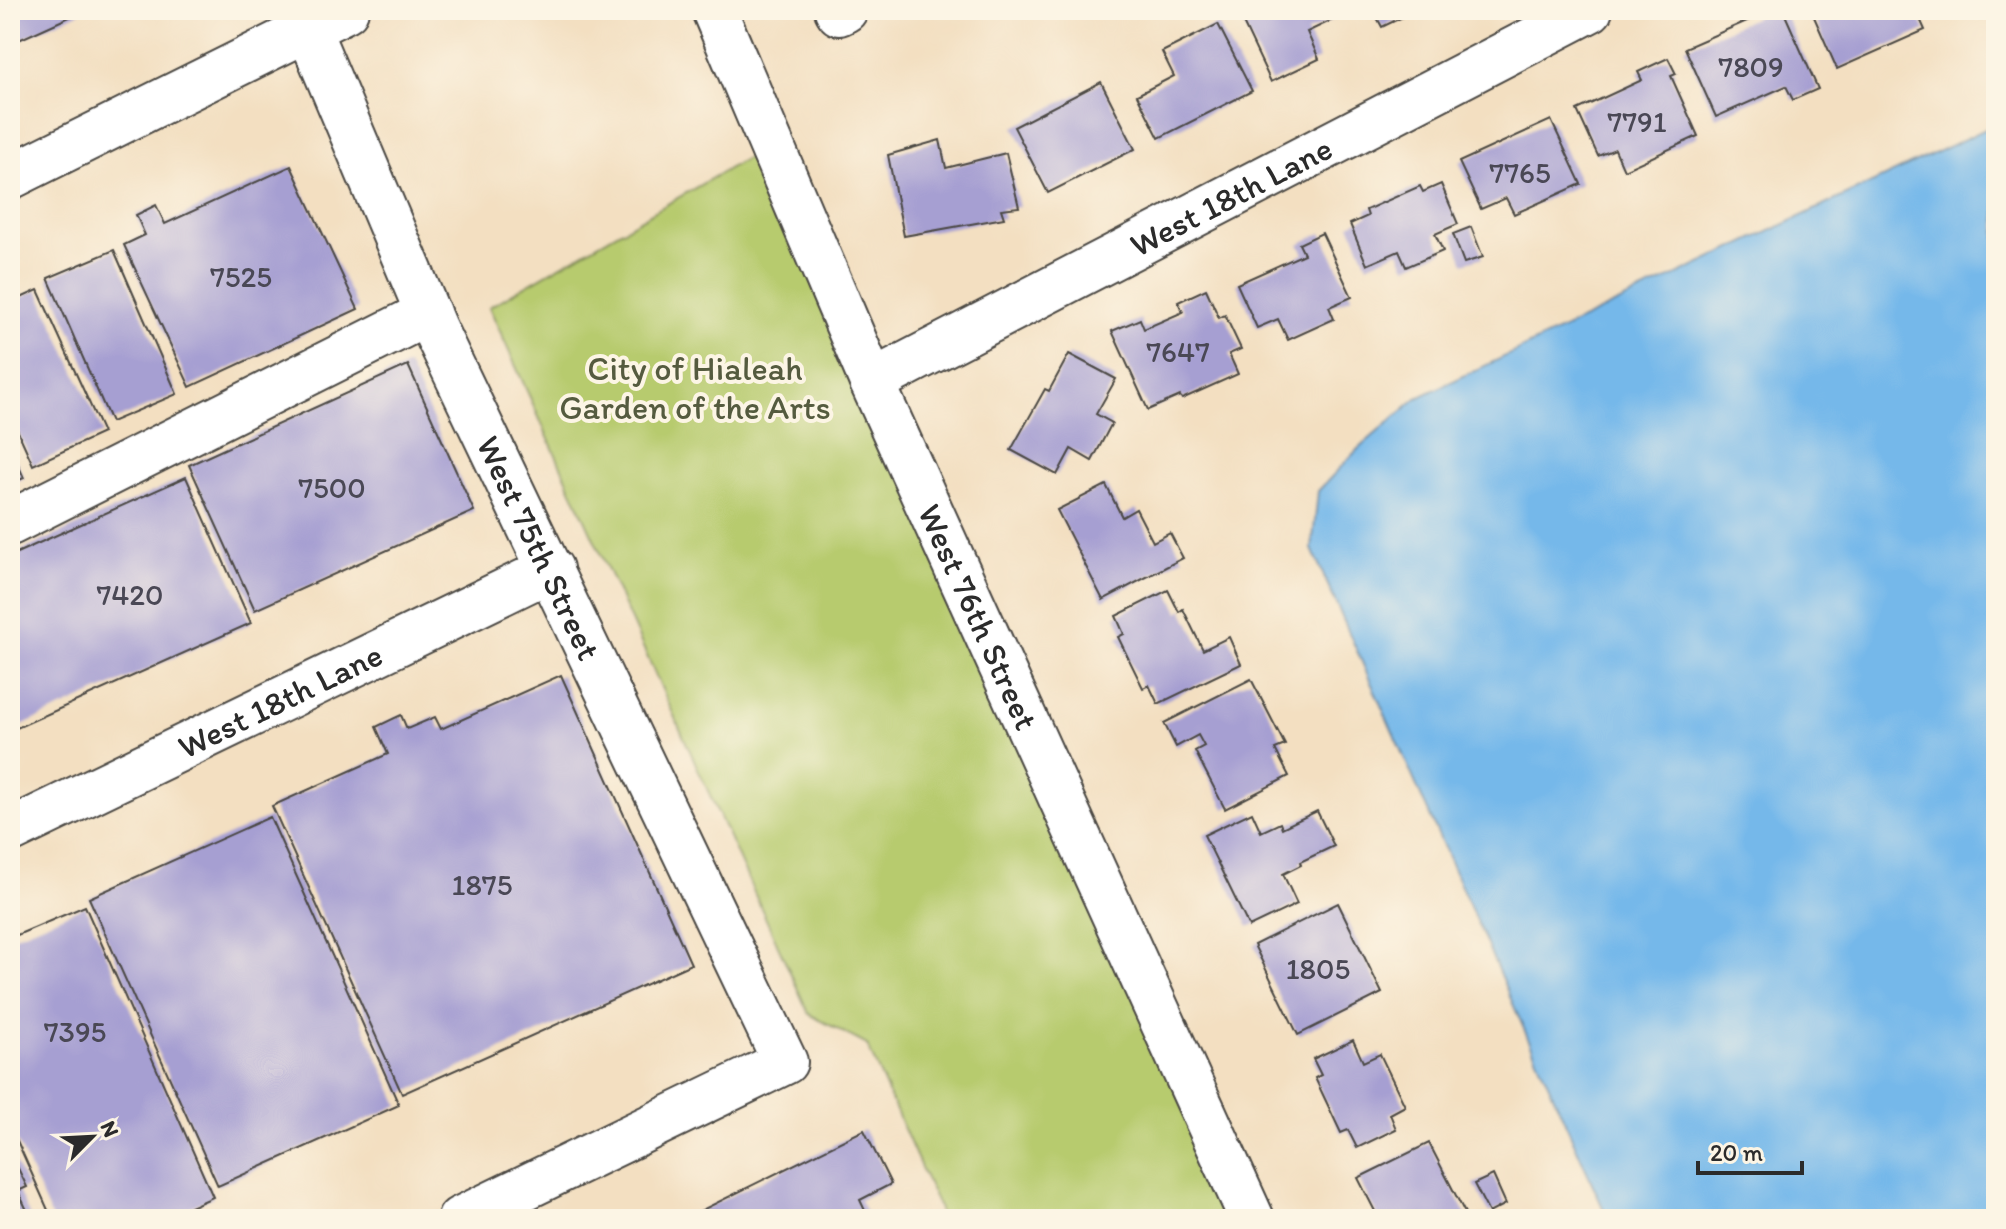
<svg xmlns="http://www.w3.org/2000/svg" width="2006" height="1229" font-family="Itim,sans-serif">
  <rect width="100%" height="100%" fill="#fcf5e5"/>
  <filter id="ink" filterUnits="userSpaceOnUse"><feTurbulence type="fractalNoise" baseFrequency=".0125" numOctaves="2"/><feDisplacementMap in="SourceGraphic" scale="16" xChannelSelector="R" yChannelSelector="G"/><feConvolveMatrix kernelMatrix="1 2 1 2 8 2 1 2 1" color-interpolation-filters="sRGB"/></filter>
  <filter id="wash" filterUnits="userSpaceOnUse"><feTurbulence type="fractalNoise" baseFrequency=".006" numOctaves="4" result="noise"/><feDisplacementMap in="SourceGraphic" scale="32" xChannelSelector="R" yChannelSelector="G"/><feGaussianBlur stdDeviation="1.8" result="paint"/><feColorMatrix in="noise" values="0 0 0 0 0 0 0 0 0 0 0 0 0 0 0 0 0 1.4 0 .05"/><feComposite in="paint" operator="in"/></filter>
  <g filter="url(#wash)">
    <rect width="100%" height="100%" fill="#f3dfc1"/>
    <!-- green -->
    <path fill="#b7cb6e" stroke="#717b4c" stroke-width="2" d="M759 151 1236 1219H941L938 1206 867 1045 809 1014 489 307Z"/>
    <!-- water -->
    <path fill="#74b8ea" stroke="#50728a" stroke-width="2" d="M1996 124V1219H1608L1312 549 1318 491 1358 449 1417 398Z"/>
    <g id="blocks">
      <!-- building -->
      <g fill="#a69fd2">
        <path d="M10 10H85L10 44Z"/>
        <path d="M1237 10H1353L1307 32 1319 59 1271 82Z"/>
        <path d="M1373 10H1417L1382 27Z"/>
        <path d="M1772 10H1783L1818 89 1793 100 1786 86 1716 117 1685 48Z"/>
        <path d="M1811 10H1916L1925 30 1837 69Z"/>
        <path d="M1218 24 1252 91 1159 138 1137 95 1174 76 1162 52Z"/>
        <path d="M1668 58 1676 74 1671 76 1698 136 1624 170 1615 149 1598 156 1577 110 1642 80 1638 72Z"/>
        <path d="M1101 82 1135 149 1048 193 1014 127Z"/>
        <path d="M1551 120 1581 184 1514 214 1506 198 1481 209 1459 162Z"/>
        <path d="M940 140 946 168 1006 153 1019 207 1001 209 1004 218 904 236 888 155Z"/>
        <path d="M291 166 358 309 190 387 124 245 145 235 136 215 156 205 165 224Z"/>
        <path d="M1441 184 1458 224 1435 234 1443 251 1406 267 1399 251 1367 265 1350 224 1368 216 1366 210 1420 186 1423 192Z"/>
        <path d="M1471 227 1483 257 1464 263 1453 234Z"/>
        <path d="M1322 233 1352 297 1329 307 1334 319 1288 340 1278 319 1257 328 1237 284 1304 254 1299 244Z"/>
        <path d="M114 250 177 394 111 422 48 278Z"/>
        <path d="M1206 289 1219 318 1225 315 1241 349 1229 354 1238 374 1182 399 1180 396 1148 410 1112 331 1140 319 1144 329 1183 312 1178 302Z"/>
        <path d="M38 290 103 433 33 465 10 414V303Z"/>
        <path d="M1069 354 1116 379 1096 414 1112 423 1092 461 1071 449 1057 475 1011 450 1045 389 1049 391Z"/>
        <path d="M408 365 474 511 255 610 189 465Z"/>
        <path d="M10 446 24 478 10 484Z"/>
        <path d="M186 477 251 623 10 731V556Z"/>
        <path d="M1106 485 1122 517 1136 509 1153 542 1170 533 1183 558 1103 600 1057 510Z"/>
        <path d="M1168 590 1179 612 1183 609 1203 650 1229 637 1241 664 1158 704 1149 685 1143 688 1118 637 1124 634 1116 616Z"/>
        <path d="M561 675 691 964 402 1094 272 806 388 754 376 727 401 715 407 729 435 717 441 729Z"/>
        <path d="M1251 679 1285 745 1275 749 1289 776 1225 809 1195 751 1204 746 1198 735 1176 747 1164 723Z"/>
        <path d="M1317 811 1334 846 1300 862 1301 865 1283 874 1297 904 1249 927 1204 835 1252 812 1261 832 1280 823 1282 828Z"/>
        <path d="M270 817 399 1105 218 1186 89 898Z"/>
        <path d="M1338 903 1382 993 1298 1035 1254 945Z"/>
        <path d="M85 906 213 1197 163 1219H52L10 1125V938Z"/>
        <path d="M1353 1040 1363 1062 1380 1054 1405 1106 1390 1114 1396 1129 1357 1148 1348 1130 1341 1133 1315 1078 1321 1075 1313 1059Z"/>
        <path d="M864 1130 891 1184 860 1200 869 1219H684Z"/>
        <path d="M1429 1143 1468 1219H1379L1358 1178Z"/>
        <path d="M14 1160 27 1187 18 1191 31 1219H10V1162Z"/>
        <path d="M1493 1175 1506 1204 1489 1213 1474 1184Z"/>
      </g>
    </g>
  </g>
  <g filter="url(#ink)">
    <use href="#blocks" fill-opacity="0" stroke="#494642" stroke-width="2"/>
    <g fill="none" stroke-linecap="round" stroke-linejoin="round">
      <!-- minor casing -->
      <g stroke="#494642" stroke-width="48">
        <g id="minor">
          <path id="s1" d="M714 10 872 382 1252 1219"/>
          <path d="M837 10 839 13 845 10"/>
          <path id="s2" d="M308 29 434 328 785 1062 460 1219"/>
          <path d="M10 177 346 10"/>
          <path id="s3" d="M872 382 1590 10"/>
          <path d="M10 523 428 313"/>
          <path id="s4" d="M10 831 551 569"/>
        </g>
      </g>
      <!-- minor -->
      <use href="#minor" stroke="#fff" stroke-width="44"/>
    </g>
  </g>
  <g text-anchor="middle" stroke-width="8" stroke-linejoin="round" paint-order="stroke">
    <!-- number labels -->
    <g font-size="30" fill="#4a4855">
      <text x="1751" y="77">7809</text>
      <text x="1637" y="132">7791</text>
      <text x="1520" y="183">7765</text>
      <text x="241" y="287">7525</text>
      <text x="1178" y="362">7647</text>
      <text x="332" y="498">7500</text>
      <text x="130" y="605">7420</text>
      <text x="482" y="895">1875</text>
      <text x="1318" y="979">1805</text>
      <text x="75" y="1042">7395</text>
    </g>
    <!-- street labels -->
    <g font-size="34" fill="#2b2b2b" stroke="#fcf5e5">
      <text dy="12" stroke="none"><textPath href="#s3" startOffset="404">West 18th Lane</textPath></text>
      <text dy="12" stroke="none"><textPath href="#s2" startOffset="568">West 75th Street</textPath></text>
      <text dy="12" stroke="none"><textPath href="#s1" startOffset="662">West 76th Street</textPath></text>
      <text dy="12" stroke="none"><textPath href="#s4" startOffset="300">West 18th Lane</textPath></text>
    </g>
    <!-- park labels -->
    <g font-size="34" fill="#555b3f" stroke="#fcf5e5">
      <text x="695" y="380">City of Hialeah<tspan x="695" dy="39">Garden of the Arts</tspan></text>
    </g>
  </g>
  <!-- margin -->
  <rect width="2006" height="1229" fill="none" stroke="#fcf5e5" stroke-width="40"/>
  <!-- north arrow -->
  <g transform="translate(92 1137) rotate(66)" stroke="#fcf5e5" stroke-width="6" paint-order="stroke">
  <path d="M0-6L14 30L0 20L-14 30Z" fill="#2b2b2b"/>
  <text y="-12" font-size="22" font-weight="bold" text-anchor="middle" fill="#2b2b2b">N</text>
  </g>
  <!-- scale -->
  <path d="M1698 1161v12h104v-12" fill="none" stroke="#2b2b2b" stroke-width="4"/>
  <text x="1710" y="1161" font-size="24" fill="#2b2b2b" stroke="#fcf5e5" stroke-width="6" paint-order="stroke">20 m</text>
</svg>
